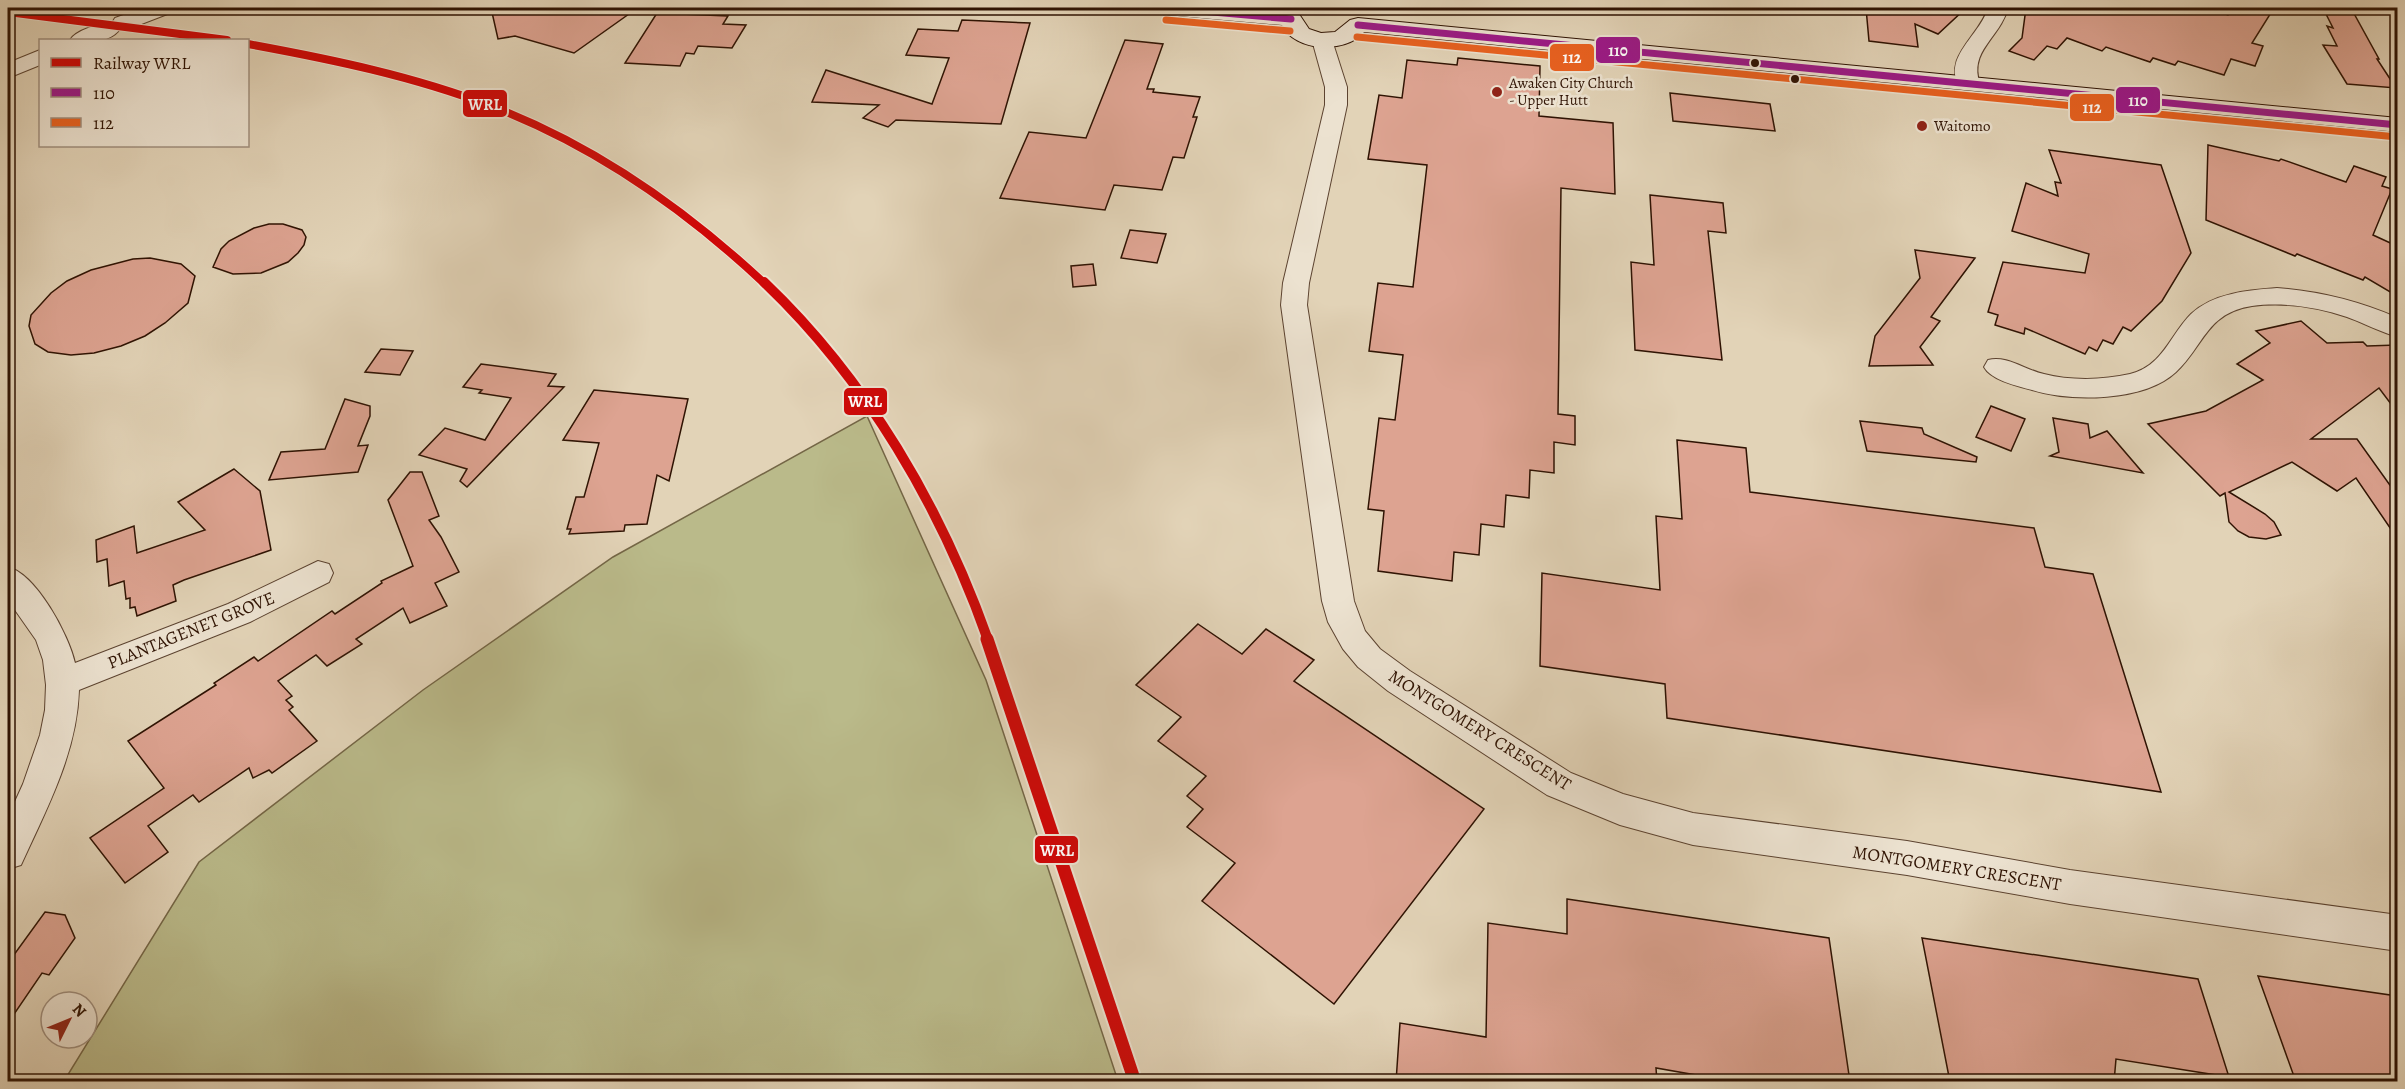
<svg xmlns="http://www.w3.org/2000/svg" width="2405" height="1089" font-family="Alegreya,serif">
  <rect width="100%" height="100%" fill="#e2d3b7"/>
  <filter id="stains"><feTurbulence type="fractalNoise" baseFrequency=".00333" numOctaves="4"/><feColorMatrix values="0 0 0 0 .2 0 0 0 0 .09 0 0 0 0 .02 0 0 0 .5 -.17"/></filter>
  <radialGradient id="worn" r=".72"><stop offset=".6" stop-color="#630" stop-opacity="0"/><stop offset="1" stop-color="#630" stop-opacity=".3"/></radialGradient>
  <!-- green -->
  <path fill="#baba8a" stroke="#746646" stroke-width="1.5" d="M867 416 986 680 1118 1081H64L199 862 423 690 613 557Z"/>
  <!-- building -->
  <g fill="#dda391" stroke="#2f1303" stroke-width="1.5">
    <path d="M491 8H602L636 9 574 53 515 36 498 39Z"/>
    <path d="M1866 8H1966L1938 34 1915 24 1918 47 1869 41Z"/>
    <path d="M2026 8H2205L2228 15 2233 8H2274L2252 43 2263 46 2255 66 2231 59 2224 75 2178 61 2175 65 2153 58 2150 62 2106 47 2102 51 2067 38 2057 49 2047 46 2034 60 2009 51 2022 38Z"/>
    <path d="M2323 8 2352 10 2379 59H2377L2396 88 2347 84 2323 45 2337 46 2327 26 2333 28Z"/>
    <path d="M657 13 728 16 723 24 746 25 732 48 698 46 694 54 686 53 680 66 625 63Z"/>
    <path d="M962 20 1030 23 1001 124 896 120 888 127 863 118 879 105 812 102 826 70 932 104 949 58 906 55 918 29 958 31Z"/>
    <path d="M1125 40 1163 44 1147 89H1154L1153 92 1200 97 1193 117H1197L1184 158 1173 157 1162 190 1114 185 1105 210 1000 198 1029 132 1086 138Z"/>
    <path d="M1458 58 1540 66 1539 116 1613 123 1615 194 1561 188 1558 414 1575 416V445L1554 442V473L1530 470 1529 498 1506 495 1504 527 1481 524 1479 555 1454 552 1452 581 1378 571 1384 511 1368 509 1379 418 1395 420 1403 355 1369 351 1378 283 1413 287 1427 165 1368 159 1379 95 1402 98 1407 60 1457 65Z"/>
    <path d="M1670 93 1770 104 1775 131 1673 121Z"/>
    <path d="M2208 145 2279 161 2281 159 2346 182 2354 166 2386 177 2382 186 2392 189 2373 235 2397 246V296L2365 277 2363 280 2297 254 2295 256 2206 220Z"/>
    <path d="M2049 150 2161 165 2191 253 2162 301 2131 331 2123 327 2113 344 2103 340 2097 351 2089 347 2085 354 2025 328 2024 334 1995 325 1998 315 1988 312 2003 262 2085 273 2089 254 2012 231 2026 183 2058 196 2055 182 2061 183Z"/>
    <path d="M1650 195 1723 203 1726 233 1708 231 1722 360 1635 350 1631 262 1654 265Z"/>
    <path d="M269 224H283L302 230 306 237 304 245 298 253 288 262 261 273 233 274 213 267 221 249 229 241 254 228Z"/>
    <path d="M1130 230 1166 234 1157 263 1121 258Z"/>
    <path d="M1915 250 1975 258 1931 317 1940 321 1920 347 1933 365 1869 366 1875 336 1920 278Z"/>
    <path d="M150 258 181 264 195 276 188 303 165 323 145 336 121 346 94 353 71 355 48 352 35 344 29 326 31 315 51 293 67 281 91 270 133 259Z"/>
    <path d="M1093 264 1096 285 1073 287 1071 266Z"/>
    <path d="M2301 321 2327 343 2363 342 2367 346 2397 345V412L2379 388 2311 439H2357L2397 495V538L2356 478 2337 491 2292 462 2229 492 2265 514 2274 522 2281 535 2266 539 2249 537 2238 531 2229 522 2225 493 2220 496 2148 424 2206 411 2263 380 2237 364 2270 343 2256 331Z"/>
    <path d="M381 349 413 351 400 375 365 372Z"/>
    <path d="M481 364 556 374 548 386 564 387 467 487 460 481 467 469 419 455 445 428 485 440 511 398 479 393 482 390 463 387Z"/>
    <path d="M594 390 688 399 669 481 657 475 647 524 625 525 624 531 569 534 571 529H567L576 497H584L599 443 563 440Z"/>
    <path d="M345 399 370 406V416L358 446 368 445 358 472 269 480 281 452 325 449Z"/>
    <path d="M1991 406 2025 419 2011 451 1976 437Z"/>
    <path d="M2053 418 2088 424 2090 438 2107 431 2143 473 2050 456 2059 452Z"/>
    <path d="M1860 421 1922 428 1924 434 1977 457 1976 462 1867 451Z"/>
    <path d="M1677 440 1746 448 1750 492 2034 528 2045 567 2093 574 2161 792 1667 718 1665 684 1540 666 1542 573 1660 590 1656 516 1682 519Z"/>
    <path d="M234 469 260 491 271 550 184 580 173 585 176 601 137 616 135 607 130 608V598L126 599 124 581 109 586 107 559 97 562 96 540 134 526 137 553 205 530 178 502Z"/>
    <path d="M410 472H422L439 516 429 520 441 537 459 572 435 583 447 606 410 623 403 608 356 639 362 644 327 666 316 655 278 681 292 696 286 700 293 707 289 710 317 741 272 773 269 770 253 778 249 768 199 802 193 795 148 826 168 852 125 883 90 838 164 788 128 741 216 685 214 683 254 657 258 661 332 611 335 614 382 583 381 581 413 566 388 500Z"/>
    <path d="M1198 624 1242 654 1266 629 1314 660 1294 681 1484 809 1334 1004 1202 901 1235 863 1187 827 1203 809 1187 796 1206 776 1158 741 1181 717 1136 685Z"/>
    <path d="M1567 899 1829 938 1850 1082H1736L1656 1068 1657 1082H1396L1400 1023 1486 1037 1488 923 1567 934Z"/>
    <path d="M45 912 65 915 75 938 49 975 42 973 8 1023V963Z"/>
    <path d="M1922 938 2198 979 2229 1077 2116 1059 2114 1082H1950Z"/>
    <path d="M2258 976 2397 996V1082H2296Z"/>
  </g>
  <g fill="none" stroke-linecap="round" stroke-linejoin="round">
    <!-- minor casing -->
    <g stroke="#5c4330" stroke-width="2">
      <g id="minor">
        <path d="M1988 8H2008C2000 38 1968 51 1980 84L1977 89 1969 90 1961 89C1940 58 1980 36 1988 8Z"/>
        <path d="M1322 34 1329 36 1332 40 1347 87V105L1309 283 1307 305 1354 601 1365 631 1380 649 1410 671 1571 773 1623 794 1693 813 1907 841 2070 870 2398 915V951L2070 904 1907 875 1693 845 1620 825 1547 795 1388 691 1358 667 1343 649 1328 622 1322 601 1281 305 1283 283 1325 105V87L1312 40 1315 36Z"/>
        <path d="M2277 288C2319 291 2359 301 2398 318V337C2380 332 2364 323 2347 317 2317 307 2283 302 2252 306 2206 313 2204 346 2176 372 2144 402 2071 402 2032 390 2017 386 1991 380 1984 367L1988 360C2007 355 2025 370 2044 374 2071 381 2103 380 2130 374 2163 366 2170 335 2191 314 2213 293 2249 290 2277 288Z"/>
        <path d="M318 561 329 564 333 573 329 582 250 622 79 690C77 753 47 808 21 865L8 869V817L23 784 40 735 45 710 46 685 43 660 36 640 8 600V567C36 574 69 635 75 663L228 604Z"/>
      </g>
    </g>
    <!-- tertiary casing -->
    <g stroke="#5c4330" stroke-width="2">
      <g id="tertiary">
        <path d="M143 8H173L170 13 131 28 120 29C110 44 85 42 70 40 76 30 100 23 112 23L115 18Z"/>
        <path d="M40 50V65L8 78V63Z"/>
      </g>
    </g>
    <!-- secondary casing -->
    <g stroke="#2f1303" stroke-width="2">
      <g id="secondary">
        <path d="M148 8H170C164 16 159 17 149 15L146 10Z"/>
        <path d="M1156 8H1237L1291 12 1299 14 1309 29 1321 33 1335 32 1350 20 1358 18 2398 118V132L1364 32C1345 54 1295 52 1282 25L1167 15 1159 13Z"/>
      </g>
    </g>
    <!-- minor -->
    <use href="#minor" fill="#ece2d0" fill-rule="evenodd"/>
    <!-- tertiary -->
    <use href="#tertiary" fill="#ece2d0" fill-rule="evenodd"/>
    <!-- secondary -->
    <use href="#secondary" fill="#ece2d0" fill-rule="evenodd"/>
    <!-- bus-1 casing -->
    <g stroke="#ece2d0" stroke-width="10">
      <g id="bus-1">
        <path d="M1167 8 1291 19"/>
        <path d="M1358 25 2398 125"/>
      </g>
    </g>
    <!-- bus-2 casing -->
    <g stroke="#ece2d0" stroke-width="10">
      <g id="bus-2">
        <path d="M1166 20 1290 31"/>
        <path d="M1357 37 2397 137"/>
      </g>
    </g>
    <!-- bus-1 -->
    <use href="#bus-1" stroke="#9c1a87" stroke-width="7"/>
    <!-- bus-2 -->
    <use href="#bus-2" stroke="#e86120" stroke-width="7"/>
    <!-- rail-1-far2 casing -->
    <g stroke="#ece2d0" stroke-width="10">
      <g id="rail-1-far2">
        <path d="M8 12 227 40"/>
        <path d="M248 44C330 59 413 76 491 106 594 145 685 209 765 284"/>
      </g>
    </g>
    <!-- rail-1-far1 casing -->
    <g stroke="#ece2d0" stroke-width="14">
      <path id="rail-1-far1" d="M764 282C867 380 941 507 988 640"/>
    </g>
    <!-- rail-1 casing -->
    <g stroke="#ece2d0" stroke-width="17">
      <path id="rail-1" d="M987 639 1135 1082"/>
    </g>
    <!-- rail-1-far2 -->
    <use href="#rail-1-far2" stroke="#ce0808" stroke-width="8"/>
    <!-- rail-1-far1 -->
    <use href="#rail-1-far1" stroke="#ce0808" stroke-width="10"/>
    <!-- rail-1 -->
    <use href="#rail-1" stroke="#ce0808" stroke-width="13"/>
  </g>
  <!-- markers -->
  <g fill="#2f1303" stroke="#ece2d0" stroke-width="2">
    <circle cx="1755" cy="63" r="5"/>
    <circle cx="1795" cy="79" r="5"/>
  </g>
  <g fill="#8f2418" stroke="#ece2d0" stroke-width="2">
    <circle cx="1497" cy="92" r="6"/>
    <circle cx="1922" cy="126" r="6"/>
  </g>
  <g text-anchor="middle" stroke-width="5" stroke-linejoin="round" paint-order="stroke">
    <!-- far-poi labels -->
    <g font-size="15" fill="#2f1303" stroke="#ece2d0" text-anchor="start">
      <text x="1509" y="88">Awaken City Church<tspan x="1509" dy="17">- Upper Hutt</tspan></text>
      <text x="1934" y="131">Waitomo</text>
    </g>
    <!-- street labels -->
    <g font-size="18" fill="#2f1303" stroke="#ece2d0">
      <text transform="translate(191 630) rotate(-22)" y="6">PLANTAGENET GROVE</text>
      <text transform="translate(1480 730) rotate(32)" y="6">MONTGOMERY CRESCENT</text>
      <text transform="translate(1957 868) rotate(9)" y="6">MONTGOMERY CRESCENT</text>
    </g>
  </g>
  <g stroke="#ece2d0" stroke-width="2">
    <rect x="1595" y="36" width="46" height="28" rx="6" fill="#9c1a87"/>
    <rect x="1549" y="43" width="46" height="29" rx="6" fill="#e86120"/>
    <rect x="2115" y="86" width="46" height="28" rx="6" fill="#9c1a87"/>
    <rect x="462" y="89" width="46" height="29" rx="6" fill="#ce0808"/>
    <rect x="2069" y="93" width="46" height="29" rx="6" fill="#e86120"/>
    <rect x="843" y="387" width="45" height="29" rx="6" fill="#ce0808"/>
    <rect x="1034" y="835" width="45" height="29" rx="6" fill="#ce0808"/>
  </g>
  <g font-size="16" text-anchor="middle" font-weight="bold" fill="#fff">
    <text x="1618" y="56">110</text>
    <text x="1572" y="63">112</text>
    <text x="2138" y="106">110</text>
    <text x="485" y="110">WRL</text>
    <text x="2092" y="113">112</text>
    <text x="865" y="407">WRL</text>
    <text x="1057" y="856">WRL</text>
  </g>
  <!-- margin -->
  <rect width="2405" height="1089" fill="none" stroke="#e2d3b7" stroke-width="30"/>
  <rect x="9" y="9" width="2387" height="1071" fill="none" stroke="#2f1303" stroke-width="3"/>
  <rect x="15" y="15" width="2375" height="1059" fill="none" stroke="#2f1303" stroke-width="1.5"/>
  <!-- legend -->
  <rect x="39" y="39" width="210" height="108" fill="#ece2d0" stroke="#a08f7e" stroke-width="1.5"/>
  <rect x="51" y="58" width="30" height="9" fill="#ce0808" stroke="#a08f7e" stroke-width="1.5"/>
  <text x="93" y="69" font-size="18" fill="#2f1303">Railway WRL</text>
  <rect x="51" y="88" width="30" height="9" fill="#9c1a87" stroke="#a08f7e" stroke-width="1.5"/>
  <text x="93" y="99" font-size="18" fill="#2f1303">110</text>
  <rect x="51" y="118" width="30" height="9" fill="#e86120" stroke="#a08f7e" stroke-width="1.5"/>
  <text x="93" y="129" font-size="18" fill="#2f1303">112</text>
  <!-- north arrow -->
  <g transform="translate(69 1020) rotate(47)"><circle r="28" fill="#ece2d0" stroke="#a08f7e" stroke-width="1.5"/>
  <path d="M0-4.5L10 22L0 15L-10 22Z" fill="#8f2418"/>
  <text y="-9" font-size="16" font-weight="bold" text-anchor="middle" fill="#2f1303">N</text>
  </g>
  <rect width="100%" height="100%" filter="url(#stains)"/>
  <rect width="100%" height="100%" fill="url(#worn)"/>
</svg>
